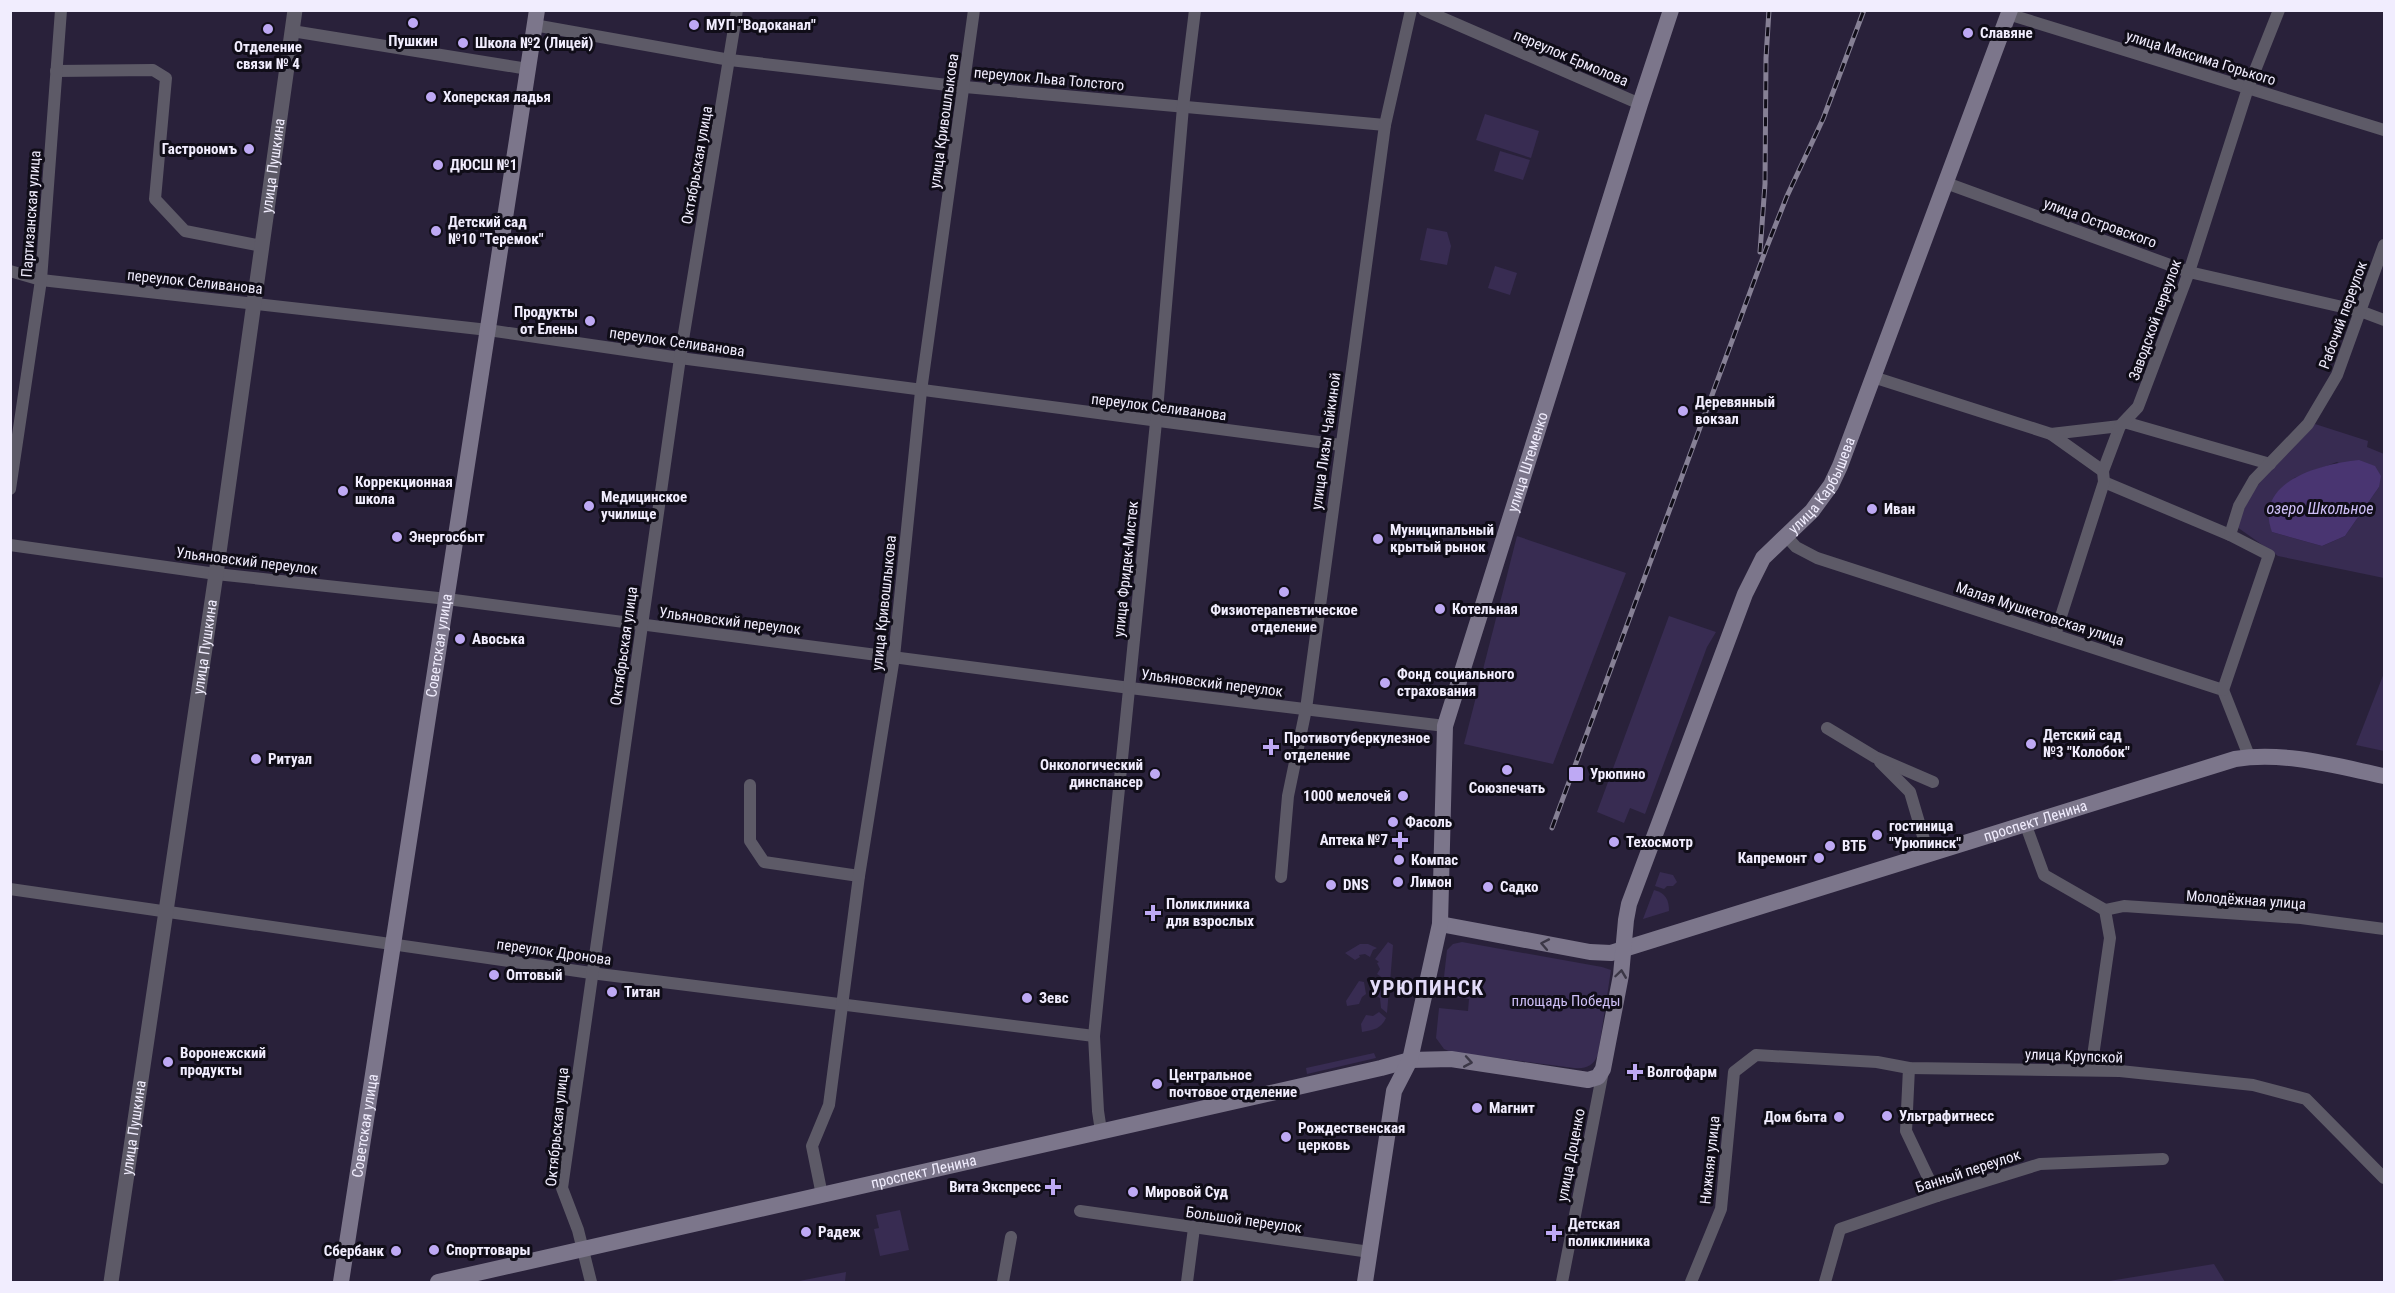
<svg xmlns="http://www.w3.org/2000/svg" width="2395" height="1293" font-family="'Roboto Condensed',sans-serif">
  <rect width="100%" height="100%" fill="#29213a"/>
  <!-- green -->
  <g fill="#382c52" fill-rule="evenodd">
    <path d="M1485 114 1539 131 1531 158 1476 140Z"/>
    <path d="M1500 151 1530 160 1523 180 1494 171Z"/>
    <path d="M1427 228 1447 232 1451 246 1447 265 1420 260Z"/>
    <path d="M1495 266 1517 273 1510 295 1488 288Z"/>
    <path d="M2315 424 2368 441 2367 447 2384 454V578L2278 556 2237 527C2251 482 2283 457 2315 424ZM2337 462 2379 487 2345 536 2322 546 2272 532 2294 478Z"/>
    <path d="M1517 536 1626 573 1553 764 1464 744Z"/>
    <path d="M1669 616 1716 632 1707 647 1645 814 1630 808 1624 823 1597 812Z"/>
    <path d="M2384 673V751L2356 745Z"/>
    <path d="M1660 872 1673 875 1677 882 1673 886H1667L1664 889 1655 886Z"/>
    <path d="M1654 890C1665 893 1669 899 1669 911L1643 919Z"/>
    <path d="M1388 942 1393 945 1390 983 1377 974 1380 969 1377 963 1379 962 1375 959Z"/>
    <path d="M1462 942 1602 967 1611 970 1598 1055C1593 1066 1586 1069 1574 1068L1451 1052 1444 1049 1436 1038 1439 1008 1468 1011 1469 999 1442 995 1447 950 1453 944Z"/>
    <path d="M1360 944H1368L1377 948 1373 950 1370 957 1365 954 1359 955 1360 957 1355 960 1345 953Z"/>
    <path d="M1374 978 1389 989 1387 1013 1381 1008 1380 998 1371 993 1370 981Z"/>
    <path d="M1359 981 1364 982 1366 994 1362 997 1359 1004 1347 1006 1346 1001Z"/>
    <path d="M1379 1012 1386 1018C1381 1029 1373 1030 1362 1032L1361 1024 1366 1015 1373 1016Z"/>
    <path d="M1374 1053 1376 1058 1307 1074 1306 1068Z"/>
    <path d="M900 1210 909 1250 880 1256 874 1229 879 1228 876 1215Z"/>
    <path d="M2214 1264 2225 1282H2102L2109 1281Z"/>
    <path d="M846 1272 845 1282H799V1281Z"/>
  </g>
  <!-- water -->
  <path fill="#493571" d="M2359 460 2375 466 2381 476 2379 487 2345 536 2322 546 2272 532C2253 481 2321 464 2359 460Z"/>
  <g fill="none" stroke-linecap="round" stroke-linejoin="round">
    <!-- minor -->
    <g stroke="#5d5a67" stroke-width="12">
      <path d="M1424 10 1640 104"/>
      <path d="M2008 14 2384 130"/>
      <path d="M534 25 730 60 965 87 1385 125"/>
      <path d="M292 31 528 69"/>
      <path d="M56 71 153 70 166 78 155 199 185 231 262 246"/>
      <path d="M1946 183 2189 272 2360 311 2384 320"/>
      <path d="M10 271 41 280 488 330 680 358 1341 445"/>
      <path d="M1873 377 2051 434 2120 426"/>
      <path d="M2124 422 2270 464"/>
      <path d="M2051 434 2103 471"/>
      <path d="M2104 482 2230 535"/>
      <path d="M10 489 41 280 61 10"/>
      <path d="M1786 536 1796 547 1817 558 2223 690 2249 756"/>
      <path d="M10 545 216 574 447 599 1130 688 1445 726"/>
      <path d="M2055 635 2104 482 2103 471 2120 426 2138 407 2189 272 2248 88 2279 10"/>
      <path d="M2223 690 2269 555 2230 535 2239 506 2254 480 2308 424 2337 375 2384 245"/>
      <path d="M1827 728 1875 757 1933 782"/>
      <path d="M1880 762 1910 792 1928 853"/>
      <path d="M750 785V841L764 862 859 876"/>
      <path d="M2025 823 2044 875 2105 910"/>
      <path d="M1281 877 1288 796 1306 709 1385 125 1411 10"/>
      <path d="M10 889 591 973 1094 1036"/>
      <path d="M2105 910 2124 906 2301 918 2384 929"/>
      <path d="M1909 1068 1906 1131 1937 1196"/>
      <path d="M2091 1070 2110 938 2105 910"/>
      <path d="M1101 1131 1098 1111 1094 1036 1156 422 1183 107 1195 10"/>
      <path d="M822 1195 812 1146 829 1105 859 876 894 657 921 391 974 10"/>
      <path d="M1080 1211 1370 1252"/>
      <path d="M591 1282 578 1230 562 1188 680 358 737 10"/>
      <path d="M1003 1282 1011 1237"/>
      <path d="M1187 1282 1194 1228"/>
      <path d="M1562 1282 1603 1071"/>
      <path d="M1691 1282 1721 1209 1734 1072 1756 1055 1877 1062 1909 1068 2120 1071 2253 1085 2306 1099 2384 1178"/>
      <path d="M1825 1282 1840 1229 1937 1196 2040 1164 2163 1159"/>
    </g>
    <!-- tertiary -->
    <path stroke="#5d5a67" stroke-width="15" id="s1" d="M111 1282 216 574 295 10"/>
    <!-- secondary -->
    <g stroke="#7c768b" stroke-width="16">
      <path id="s2" d="M1440 924 1590 952 1611 953 2235 759C2285 751 2336 766 2384 776"/>
      <path id="s3" d="M341 1282 537 10"/>
      <path id="s4" d="M438 1282 1381 1068 1410 1060 1451 1059 1588 1080 1598 1077 1603 1069 1621 975 1626 920 1629 904 1745 594 1763 558 1812 511 1831 485 1840 466 2010 10"/>
      <path id="s5" d="M1365 1282 1394 1091 1410 1060 1440 924 1445 726 1640 104 1671 10"/>
    </g>
    <!-- rail casing -->
    <g stroke="#868095" stroke-width="5">
      <g id="rail">
        <path d="M1760 252 1765 184 1766 58 1769 10"/>
        <path d="M1552 828 1766 249 1787 196 1823 119 1864 10"/>
      </g>
    </g>
    <!-- rail -->
    <use href="#rail" stroke="#100d18" stroke-width="3" stroke-dasharray="9" stroke-linecap="butt"/>
  </g>
  <!-- one-way arrows -->
  <defs><path id="oneway-chevron" d="M-2-3.5L2.5 0L-2 3.5" fill="none" stroke-width="1.6" stroke-linecap="round" stroke-linejoin="round" transform="scale(1.5)"/></defs>
  <g stroke="#3b3746">
    <use href="#oneway-chevron" transform="translate(1545 944) rotate(-169)"/>
    <use href="#oneway-chevron" transform="translate(1621 974) rotate(-82)"/>
    <use href="#oneway-chevron" transform="translate(1468 1062) rotate(10)"/>
  </g>
  <!-- markers -->
  <g fill="#bea9f4" stroke="#100d18" stroke-width="2">
    <circle cx="413" cy="23" r="6"/>
    <circle cx="694" cy="25" r="6"/>
    <circle cx="268" cy="29" r="6"/>
    <circle cx="1968" cy="33" r="6"/>
    <circle cx="463" cy="43" r="6"/>
    <circle cx="431" cy="97" r="6"/>
    <circle cx="249" cy="149" r="6"/>
    <circle cx="438" cy="165" r="6"/>
    <circle cx="436" cy="231" r="6"/>
    <circle cx="590" cy="321" r="6"/>
    <circle cx="1683" cy="411" r="6"/>
    <circle cx="343" cy="491" r="6"/>
    <circle cx="589" cy="506" r="6"/>
    <circle cx="1872" cy="509" r="6"/>
    <circle cx="397" cy="537" r="6"/>
    <circle cx="1378" cy="539" r="6"/>
    <circle cx="1284" cy="592" r="6"/>
    <circle cx="1440" cy="609" r="6"/>
    <circle cx="460" cy="639" r="6"/>
    <circle cx="1385" cy="683" r="6"/>
    <circle cx="2031" cy="744" r="6"/>
    <path d="M1268 738h6v6h6v6h-6v6h-6v-6h-6v-6h6z"/>
    <circle cx="256" cy="759" r="6"/>
    <circle cx="1507" cy="770" r="6"/>
    <circle cx="1155" cy="774" r="6"/>
    <rect x="1568" y="766" width="16" height="16" rx="3"/>
    <circle cx="1403" cy="796" r="6"/>
    <circle cx="1393" cy="822" r="6"/>
    <circle cx="1877" cy="835" r="6"/>
    <path d="M1397 831h6v6h6v6h-6v6h-6v-6h-6v-6h6z"/>
    <circle cx="1614" cy="842" r="6"/>
    <circle cx="1830" cy="846" r="6"/>
    <circle cx="1819" cy="858" r="6"/>
    <circle cx="1399" cy="860" r="6"/>
    <circle cx="1398" cy="882" r="6"/>
    <circle cx="1331" cy="885" r="6"/>
    <circle cx="1488" cy="887" r="6"/>
    <path d="M1150 904h6v6h6v6h-6v6h-6v-6h-6v-6h6z"/>
    <circle cx="494" cy="975" r="6"/>
    <circle cx="612" cy="992" r="6"/>
    <circle cx="1027" cy="998" r="6"/>
    <circle cx="168" cy="1062" r="6"/>
    <path d="M1632 1063h6v6h6v6h-6v6h-6v-6h-6v-6h6z"/>
    <circle cx="1157" cy="1084" r="6"/>
    <circle cx="1477" cy="1108" r="6"/>
    <circle cx="1887" cy="1116" r="6"/>
    <circle cx="1839" cy="1117" r="6"/>
    <circle cx="1286" cy="1137" r="6"/>
    <path d="M1050 1178h6v6h6v6h-6v6h-6v-6h-6v-6h6z"/>
    <circle cx="1133" cy="1192" r="6"/>
    <circle cx="806" cy="1232" r="6"/>
    <path d="M1551 1224h6v6h6v6h-6v6h-6v-6h-6v-6h6z"/>
    <circle cx="434" cy="1250" r="6"/>
    <circle cx="396" cy="1251" r="6"/>
  </g>
  <g text-anchor="middle" stroke-width="6" stroke-linejoin="round" paint-order="stroke">
    <!-- poi labels -->
    <g font-size="15" font-weight="bold" fill="#f1edfe" stroke="#100d18" text-anchor="start">
      <text x="706" y="30">МУП "Водоканал"</text>
      <text x="1980" y="38">Славяне</text>
      <text x="413" y="46" text-anchor="middle">Пушкин</text>
      <text x="475" y="48">Школа №2 (Лицей)</text>
      <text x="268" y="52" text-anchor="middle">Отделение<tspan x="268" dy="17">связи № 4</tspan></text>
      <text x="443" y="102">Хоперская ладья</text>
      <text x="237" y="154" text-anchor="end">Гастрономъ</text>
      <text x="450" y="170">ДЮСШ №1</text>
      <text x="448" y="227">Детский сад<tspan x="448" dy="17">№10 "Теремок"</tspan></text>
      <text x="578" y="317" text-anchor="end">Продукты<tspan x="578" dy="17">от Елены</tspan></text>
      <text x="1695" y="407">Деревянный<tspan x="1695" dy="17">вокзал</tspan></text>
      <text x="355" y="487">Коррекционная<tspan x="355" dy="17">школа</tspan></text>
      <text x="601" y="502">Медицинское<tspan x="601" dy="17">училище</tspan></text>
      <text x="1884" y="514">Иван</text>
      <text x="1390" y="535">Муниципальный<tspan x="1390" dy="17">крытый рынок</tspan></text>
      <text x="409" y="542">Энергосбыт</text>
      <text x="1452" y="614">Котельная</text>
      <text x="1284" y="615" text-anchor="middle">Физиотерапевтическое<tspan x="1284" dy="17">отделение</tspan></text>
      <text x="472" y="644">Авоська</text>
      <text x="1397" y="679">Фонд социального<tspan x="1397" dy="17">страхования</tspan></text>
      <text x="2043" y="740">Детский сад<tspan x="2043" dy="17">№3 "Колобок"</tspan></text>
      <text x="1284" y="743">Противотуберкулезное<tspan x="1284" dy="17">отделение</tspan></text>
      <text x="268" y="764">Ритуал</text>
      <text x="1143" y="770" text-anchor="end">Онкологический<tspan x="1143" dy="17">динспансер</tspan></text>
      <text x="1590" y="779">Урюпино</text>
      <text x="1507" y="793" text-anchor="middle">Союзпечать</text>
      <text x="1391" y="801" text-anchor="end">1000 мелочей</text>
      <text x="1405" y="827">Фасоль</text>
      <text x="1889" y="831">гостиница<tspan x="1889" dy="17">"Урюпинск"</tspan></text>
      <text x="1388" y="845" text-anchor="end">Аптека №7</text>
      <text x="1626" y="847">Техосмотр</text>
      <text x="1842" y="851">ВТБ</text>
      <text x="1807" y="863" text-anchor="end">Капремонт</text>
      <text x="1411" y="865">Компас</text>
      <text x="1410" y="887">Лимон</text>
      <text x="1343" y="890">DNS</text>
      <text x="1500" y="892">Садко</text>
      <text x="1166" y="909">Поликлиника<tspan x="1166" dy="17">для взрослых</tspan></text>
      <text x="506" y="980">Оптовый</text>
      <text x="624" y="997">Титан</text>
      <text x="1039" y="1003">Зевс</text>
      <text x="180" y="1058">Воронежский<tspan x="180" dy="17">продукты</tspan></text>
      <text x="1647" y="1077">Волгофарм</text>
      <text x="1169" y="1080">Центральное<tspan x="1169" dy="17">почтовое отделение</tspan></text>
      <text x="1489" y="1113">Магнит</text>
      <text x="1899" y="1121">Ультрафитнесс</text>
      <text x="1827" y="1122" text-anchor="end">Дом быта</text>
      <text x="1298" y="1133">Рождественская<tspan x="1298" dy="17">церковь</tspan></text>
      <text x="1041" y="1192" text-anchor="end">Вита Экспресс</text>
      <text x="1145" y="1197">Мировой Суд</text>
      <text x="1568" y="1229">Детская<tspan x="1568" dy="17">поликлиника</tspan></text>
      <text x="818" y="1237">Радеж</text>
      <text x="446" y="1255">Спорттовары</text>
      <text x="384" y="1256" text-anchor="end">Сбербанк</text>
    </g>
    <!-- street labels -->
    <g font-size="15" fill="#f1edfe" stroke="#100d18">
      <text transform="translate(1571 58) rotate(23)" y="5">переулок Ермолова</text>
      <text transform="translate(2201 58) rotate(17)" y="5">улица Максима Горького</text>
      <text transform="translate(1049 79) rotate(5)" y="5">переулок Льва Толстого</text>
      <text transform="translate(944 121) rotate(-82)" y="5">улица Кривошлыкова</text>
      <text transform="translate(697 165) rotate(-80)" y="5">Октябрьская улица</text>
      <text dy="5" stroke="none"><textPath href="#s1" startOffset="1128">улица Пушкина</textPath></text>
      <text transform="translate(31 214) rotate(-86)" y="5">Партизанская улица</text>
      <text transform="translate(2100 223) rotate(20)" y="5">улица Островского</text>
      <text transform="translate(195 282) rotate(6)" y="5">переулок Селиванова</text>
      <text transform="translate(2343 315) rotate(-70)" y="5">Рабочий переулок</text>
      <text transform="translate(2155 320) rotate(-70)" y="5">Заводской переулок</text>
      <text transform="translate(677 342) rotate(8)" y="5">переулок Селиванова</text>
      <text transform="translate(1159 407) rotate(7)" y="5">переулок Селиванова</text>
      <text transform="translate(1326 441) rotate(-82)" y="5">улица Лизы Чайкиной</text>
      <text dy="5" stroke="none"><textPath href="#s5" startOffset="842">улица Штеменко</textPath></text>
      <text dy="5" stroke="none"><textPath href="#s4" startOffset="1830">улица Карбышева</textPath></text>
      <text transform="translate(247 561) rotate(7)" y="5">Ульяновский переулок</text>
      <text transform="translate(1126 569) rotate(-84)" y="5">улица Фридек-Мистек</text>
      <text transform="translate(884 603) rotate(-84)" y="5">улица Кривошлыкова</text>
      <text transform="translate(2040 614) rotate(18)" y="5">Малая Мушкетовская улица</text>
      <text transform="translate(730 621) rotate(7)" y="5">Ульяновский переулок</text>
      <text transform="translate(624 646) rotate(-82)" y="5">Октябрьская улица</text>
      <text dy="5" stroke="none"><textPath href="#s1" startOffset="642">улица Пушкина</textPath></text>
      <text dy="5" stroke="none"><textPath href="#s3" startOffset="644">Советская улица</textPath></text>
      <text transform="translate(1212 683) rotate(7)" y="5">Ульяновский переулок</text>
      <text dy="5" stroke="none"><textPath href="#s2" startOffset="618">проспект Ленина</textPath></text>
      <text transform="translate(2246 900) rotate(4)" y="5">Молодёжная улица</text>
      <text transform="translate(554 952) rotate(8)" y="5">переулок Дронова</text>
      <text transform="translate(2074 1056) rotate(2)" y="5">улица Крупской</text>
      <text dy="5" stroke="none"><textPath href="#s1" startOffset="156">улица Пушкина</textPath></text>
      <text dy="5" stroke="none"><textPath href="#s3" startOffset="158">Советская улица</textPath></text>
      <text transform="translate(557 1127) rotate(-84)" y="5">Октябрьская улица</text>
      <text transform="translate(1571 1155) rotate(-79)" y="5">улица Доценко</text>
      <text transform="translate(1710 1160) rotate(-84)" y="5">Нижняя улица</text>
      <text dy="5" stroke="none"><textPath href="#s4" startOffset="498">проспект Ленина</textPath></text>
      <text transform="translate(1968 1171) rotate(-18)" y="5">Банный переулок</text>
      <text transform="translate(1244 1220) rotate(8)" y="5">Большой переулок</text>
    </g>
    <!-- park labels -->
    <g font-size="15" fill="#cdbef5" stroke="#100d18">
      <text x="1566" y="1006">площадь Победы</text>
    </g>
    <!-- water labels -->
    <g font-size="16" font-style="italic" fill="#cebff6" stroke="#100d18">
      <text x="2320" y="514">озеро Школьное</text>
    </g>
    <!-- district labels -->
    <g font-size="21" font-weight="bold" letter-spacing="1.5" fill="#e2dbf8" stroke="#100d18">
      <text x="1427" y="995">УРЮПИНСК</text>
    </g>
  </g>
  <!-- border -->
  <rect width="2395" height="1293" fill="none" stroke="#f1edfe" stroke-width="24"/>
</svg>
